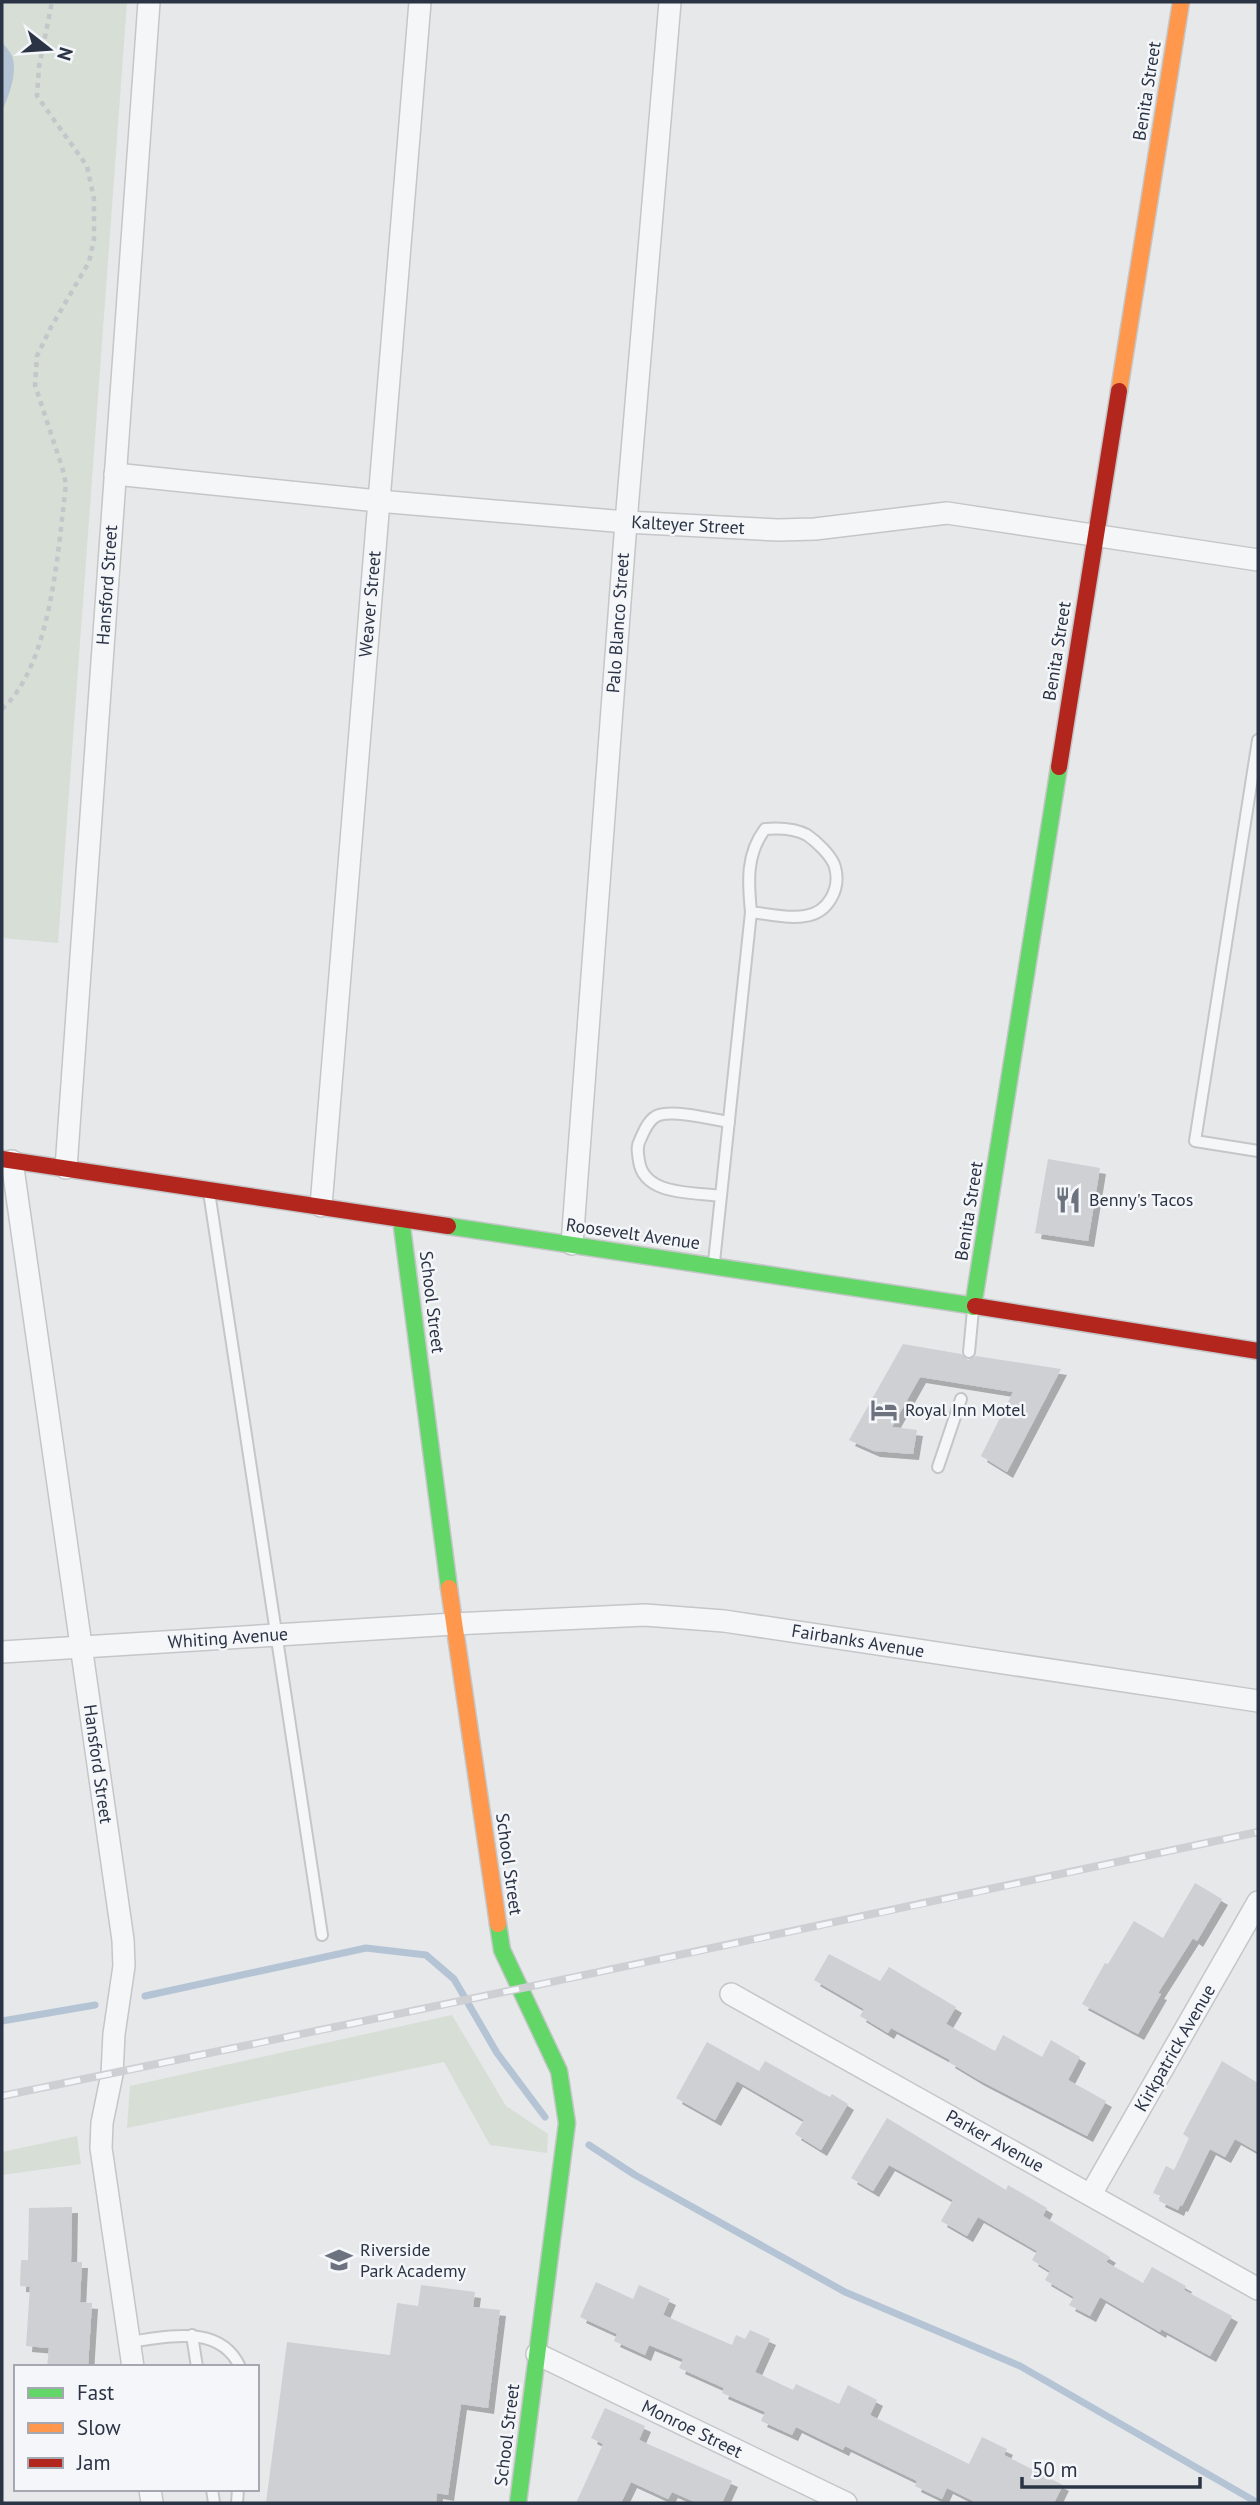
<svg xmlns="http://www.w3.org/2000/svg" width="1260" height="2505" font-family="'PT Sans',sans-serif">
  <defs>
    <filter id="shadow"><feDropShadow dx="6" dy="6" stdDeviation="0" flood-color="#0004"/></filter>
  </defs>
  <rect width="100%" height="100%" fill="#e6e8ea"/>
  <!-- green -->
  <g fill="#d6ded6">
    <path d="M2 2H127L58 943 2 938Z"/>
    <path d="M452 2015 506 2106 548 2134 547 2153 490 2145 444 2062 127 2128 130 2086Z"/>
    <path d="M77 2136 81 2164 2 2175V2152Z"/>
  </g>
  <!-- water -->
  <path fill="#b4c4d5" d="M2 42C5 46 10 51 12 56 18 72 9 96 2 111Z"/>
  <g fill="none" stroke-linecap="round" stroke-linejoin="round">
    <!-- stream -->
    <g stroke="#b4c4d5" stroke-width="7">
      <path d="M145 1996 366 1948 426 1955 454 1979 497 2053 545 2117"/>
      <path d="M2 2021 95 2005"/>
      <path d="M589 2145 635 2175 845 2292 1020 2366 1258 2503"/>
    </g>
  </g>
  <!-- building -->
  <g fill="#ced0d3" filter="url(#shadow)">
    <path d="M1048 1159 1100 1168 1088 1241 1035 1233Z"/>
    <path d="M903 1344 961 1354 968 1360 976 1356 1061 1369 1007 1472 981 1456 1013 1392 920 1377 892 1427 917 1430 913 1454 874 1451 849 1440Z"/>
    <path d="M1195 1883 1222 1899 1197 1941 1193 1938 1158 1993 1161 1994 1138 2034 1082 2004 1105 1963 1108 1964 1134 1921 1163 1938Z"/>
    <path d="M829 1954 880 1981 889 1967 956 2007 946 2024 995 2051 1003 2035 1042 2057 1051 2040 1080 2057 1068 2080 1106 2101 1087 2136 979 2080 949 2062 950 2060 891 2028 888 2033 860 2016 864 2009 814 1980Z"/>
    <path d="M707 2042 759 2071 765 2061 820 2092 830 2097 832 2094 848 2104 821 2150 795 2134 804 2120 737 2081 715 2120 676 2098Z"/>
    <path d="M1222 2061 1258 2083V2152L1235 2139 1225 2157 1210 2149 1182 2206 1180 2205 1178 2210 1159 2201 1161 2196 1153 2193 1166 2166 1174 2170 1189 2138 1183 2134Z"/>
    <path d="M887 2118 1006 2190 1008 2185 1047 2208 1043 2216 1110 2257 1106 2262 1143 2283 1152 2267 1186 2286 1184 2290 1232 2316 1210 2356 1161 2329 1160 2332 1100 2297 1090 2316 1069 2305 1074 2297 1045 2280 1050 2271 1032 2260 1037 2251 978 2217 967 2236 941 2221 953 2200 889 2165 873 2191 851 2178Z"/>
    <path d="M72 2207 71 2262H82L80 2302 92 2303 88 2367H47L49 2348 26 2346 30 2287 20 2286 21 2260H28L29 2208Z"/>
    <path d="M596 2282 633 2299 639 2285 670 2299 663 2315 732 2345 736 2335 745 2339 750 2330 770 2339 755 2372 793 2390 796 2384 839 2404 848 2385 877 2400 870 2415 969 2464 982 2437 1007 2449 1004 2455 1063 2485 1054 2503H977L947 2488 942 2499 915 2486 917 2481 845 2446 843 2450 796 2427 792 2435 761 2421 765 2412 722 2393 724 2388 679 2368 683 2359 649 2345 645 2355 614 2341 617 2334 580 2317Z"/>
    <path d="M421 2285 475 2292 473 2307 500 2310 488 2408 461 2404 448 2495 437 2493 436 2503H266L287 2342 390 2355 397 2303 418 2306Z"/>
    <path d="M605 2408 645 2426 639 2440 732 2481 722 2503H697L672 2492 668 2499 631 2482 621 2503H576L603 2444 591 2438Z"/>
  </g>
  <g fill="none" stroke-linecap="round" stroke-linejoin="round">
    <!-- lane casing -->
    <g stroke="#c4c6c8" stroke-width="14">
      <g id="lane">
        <path d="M1258 740 1195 1141 1258 1151"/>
        <path d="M209 1192 322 1935"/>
        <path d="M721 1196C693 1192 644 1196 639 1161 638 1153 636 1147 640 1140 644 1131 649 1118 659 1115 676 1110 711 1119 729 1122"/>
        <path d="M714 1262 751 912C748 882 746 854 765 829 778 828 794 828 807 835 816 841 832 856 835 867 841 889 828 913 805 916 789 919 768 914 751 912"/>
        <path d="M969 1352 973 1310"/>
        <path d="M938 1467 961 1399"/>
        <path d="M192 2335 197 2367"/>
        <path d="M129 2342C167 2337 220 2323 240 2367"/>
        <path d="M212 2489 214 2503"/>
        <path d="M237 2503 238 2489"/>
      </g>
    </g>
    <!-- street casing -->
    <g stroke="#c4c6c8" stroke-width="24">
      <g id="street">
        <path d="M115 474 378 501 626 522 778 530 815 529 947 513 1258 560"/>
        <path d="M12 1161 123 1940 124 1966 114 2034 112 2074 102 2123 101 2148 133 2367"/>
        <path d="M66 1168 149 2"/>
        <path d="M321 1206 420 2"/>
        <path d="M572 1244 626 522 670 2"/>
        <path d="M2 1652 454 1624 645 1615 724 1621 1258 1701"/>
        <path d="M731 1994 1258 2289"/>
        <path d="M1091 2194 1258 1902"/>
        <path d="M537 2354 846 2503"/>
        <path d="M150 2489 152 2503"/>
      </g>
    </g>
    <!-- fast casing -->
    <g stroke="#c4c6c8" stroke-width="19">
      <g id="fast">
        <path d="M401 1219 449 1588"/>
        <path d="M448 1226 975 1306"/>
        <path d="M973 1307 1059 767"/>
        <path d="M498 1924 502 1950 559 2071 567 2123 518 2503"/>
      </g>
    </g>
    <!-- slow casing -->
    <g stroke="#c4c6c8" stroke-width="19">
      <g id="slow">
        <path d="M1119 391 1181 2"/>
        <path d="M449 1588 498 1924"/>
      </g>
    </g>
    <!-- jam casing -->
    <g stroke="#c4c6c8" stroke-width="19">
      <g id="jam">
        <path d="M1059 767 1119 391"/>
        <path d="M2 1159 448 1226"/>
        <path d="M975 1306 1258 1351"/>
      </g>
    </g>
    <!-- path -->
    <path stroke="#c5c6ca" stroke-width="4.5" stroke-dasharray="5 5" stroke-linecap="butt" d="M2 709C52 664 58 548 66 484L62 467 35 385 37 356 50 329 89 262 94 239V199L87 166 37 96 39 67 52 2"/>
    <!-- lane -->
    <use href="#lane" stroke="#f5f6f7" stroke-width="10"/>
    <!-- street -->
    <use href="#street" stroke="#f5f6f7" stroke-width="21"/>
    <!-- fast -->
    <use href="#fast" stroke="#63d668" stroke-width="16"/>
    <!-- slow -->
    <use href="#slow" stroke="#ff974d" stroke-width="16"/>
    <!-- jam -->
    <use href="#jam" stroke="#b3261e" stroke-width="16"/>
    <!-- rail casing -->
    <g stroke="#cecfd2" stroke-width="8">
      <path id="rail" d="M2 2096C421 2010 840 1922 1258 1832"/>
    </g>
    <!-- rail -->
    <use href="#rail" stroke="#f4f6f9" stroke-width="5" stroke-dasharray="16" stroke-linecap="butt"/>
  </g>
  <!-- icons -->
  <defs>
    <g id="restaurant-bare" transform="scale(2.1)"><path d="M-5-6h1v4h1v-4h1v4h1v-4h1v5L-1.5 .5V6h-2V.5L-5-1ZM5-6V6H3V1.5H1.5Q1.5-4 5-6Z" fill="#6c737f" stroke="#f4f6f9" stroke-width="2.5" paint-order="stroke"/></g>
    <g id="hotel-bare" transform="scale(2.1)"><path d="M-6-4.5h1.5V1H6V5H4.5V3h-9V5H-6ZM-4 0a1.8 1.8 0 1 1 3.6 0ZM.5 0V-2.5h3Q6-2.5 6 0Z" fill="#6c737f" stroke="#f4f6f9" stroke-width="2.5" paint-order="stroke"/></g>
    <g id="school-bare" transform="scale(2.1)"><path d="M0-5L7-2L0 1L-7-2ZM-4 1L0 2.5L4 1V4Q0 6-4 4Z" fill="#6c737f" stroke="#f4f6f9" stroke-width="2.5" paint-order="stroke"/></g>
  </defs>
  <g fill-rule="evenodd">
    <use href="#restaurant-bare" x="1068" y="1200"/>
    <use href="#hotel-bare" x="884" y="1410"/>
    <use href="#school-bare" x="339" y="2260"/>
  </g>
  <g text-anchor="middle" stroke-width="5" stroke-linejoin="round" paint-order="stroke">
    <!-- street labels -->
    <g font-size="18" fill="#2b3445" stroke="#f4f6f9">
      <text transform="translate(1147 91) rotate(-81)" y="6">Benita Street</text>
      <text transform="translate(688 525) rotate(3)" y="6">Kalteyer Street</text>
      <text transform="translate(107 585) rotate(-86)" y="6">Hansford Street</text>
      <text transform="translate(370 604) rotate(-85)" y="6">Weaver Street</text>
      <text transform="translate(618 623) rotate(-86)" y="6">Palo Blanco Street</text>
      <text transform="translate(1057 651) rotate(-81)" y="6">Benita Street</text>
      <text transform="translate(969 1211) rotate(-81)" y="6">Benita Street</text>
      <text transform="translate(633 1234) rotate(8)" y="6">Roosevelt Avenue</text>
      <text transform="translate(432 1302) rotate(83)" y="6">School Street</text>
      <text transform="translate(228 1638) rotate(-4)" y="6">Whiting Avenue</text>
      <text transform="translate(858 1641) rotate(9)" y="6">Fairbanks Avenue</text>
      <text transform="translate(98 1764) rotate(82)" y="6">Hansford Street</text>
      <text transform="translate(509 1864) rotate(82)" y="6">School Street</text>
      <text transform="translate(1175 2048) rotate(-60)" y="6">Kirkpatrick Avenue</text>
      <text transform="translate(995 2141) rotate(29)" y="6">Parker Avenue</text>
      <text transform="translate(692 2429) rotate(26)" y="6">Monroe Street</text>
      <text transform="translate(507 2435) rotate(-83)" y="6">School Street</text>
    </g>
    <!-- poi labels -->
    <g font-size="18" fill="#2b3445" stroke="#f4f6f9" text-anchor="start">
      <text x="1089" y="1206">Benny's Tacos</text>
      <text x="905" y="1416">Royal Inn Motel</text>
      <text x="360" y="2256">Riverside<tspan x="360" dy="21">Park Academy</tspan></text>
    </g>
  </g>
  <!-- border -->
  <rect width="1260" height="2505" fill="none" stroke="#2b3445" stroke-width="7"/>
  <!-- legend -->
  <rect x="14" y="2365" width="245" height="126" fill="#f4f6f9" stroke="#a4a8b1" stroke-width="2"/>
  <rect x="28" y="2388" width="35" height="10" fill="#63d668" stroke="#a4a8b1" stroke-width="2"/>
  <text x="77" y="2400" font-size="21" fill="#2b3445">Fast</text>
  <rect x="28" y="2423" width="35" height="10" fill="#ff974d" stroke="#a4a8b1" stroke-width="2"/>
  <text x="77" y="2435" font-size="21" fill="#2b3445">Slow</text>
  <rect x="28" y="2458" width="35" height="10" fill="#b3261e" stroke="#a4a8b1" stroke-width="2"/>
  <text x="77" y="2470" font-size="21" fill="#2b3445">Jam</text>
  <!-- north arrow -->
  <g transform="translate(49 49) rotate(107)" stroke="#f4f6f9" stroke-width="5" paint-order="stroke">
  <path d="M0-5L12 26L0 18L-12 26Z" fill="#2b3445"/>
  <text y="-10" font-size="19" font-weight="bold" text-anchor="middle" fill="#2b3445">N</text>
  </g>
  <!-- scale -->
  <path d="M1022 2477v10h178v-10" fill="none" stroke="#2b3445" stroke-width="3.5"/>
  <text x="1032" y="2477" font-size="21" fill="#2b3445" stroke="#f4f6f9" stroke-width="5" paint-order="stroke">50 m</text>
</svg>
